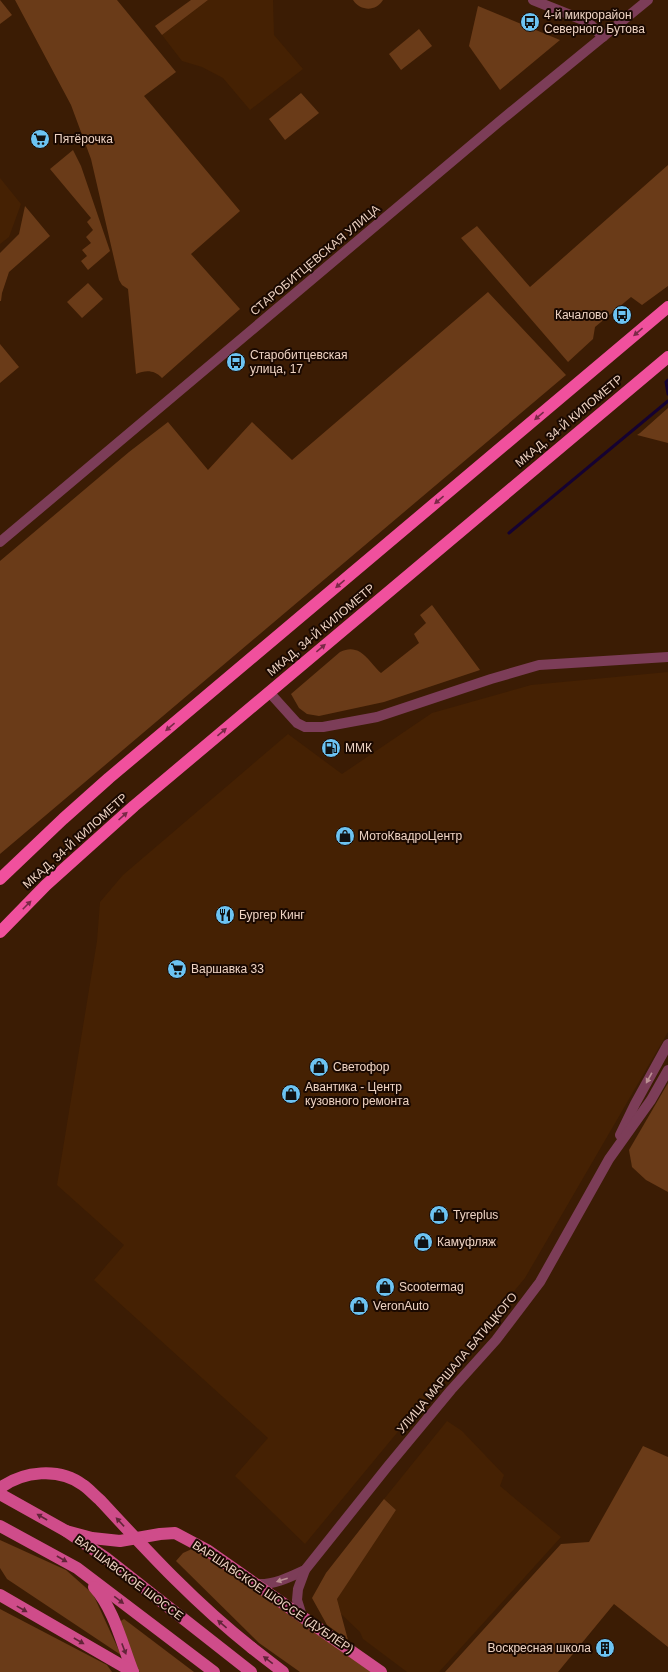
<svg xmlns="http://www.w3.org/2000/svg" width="668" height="1672" font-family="Arial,sans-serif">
  <rect width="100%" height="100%" fill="#3b1c04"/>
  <!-- built -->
  <g fill="#452103">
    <path d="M208 0H273L274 35 303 69 250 110 223 78 202 67 182 61 162 35Z"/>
    <path d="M0 178 21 204 9 237 0 244Z"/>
    <path d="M668 672V1032L525 1278 305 1544 235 1476 268 1438 94 1280 124 1245 57 1185 97 941 100 902 123 875 288 734 342 774 432 713 531 685Z"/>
    <path d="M447 1421 462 1431 504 1475 500 1486 561 1537 439 1672H407L363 1639 360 1632 341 1614 337 1599 355 1568 396 1510 384 1499Z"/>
  </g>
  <!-- green -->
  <g fill="#6a3b18">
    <path d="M0 0 12 15 0 24Z"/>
    <path d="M15 0H117L176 72 144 96 240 211 191 254 240 309 162 378C154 370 146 370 136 374L128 289 122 285 119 280 91 159 71 105Z"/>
    <path d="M191 0H208L162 35 155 26Z"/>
    <path d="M353 0H383C376 12 360 11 353 0Z"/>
    <path d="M478 6 560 40 500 90 469 46Z"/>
    <path d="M419 29 432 46 401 70 389 54Z"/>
    <path d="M301 93 319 113 285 140 269 119Z"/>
    <path d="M73 150 81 166 110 251 88 270 81 261 87 256 82 250 91 243 86 237 93 230 87 222 91 218 50 169Z"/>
    <path d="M668 165V286L642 305 631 297 595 327 593 339 568 362 461 238 477 226 530 287Z"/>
    <path d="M25 206 50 236 9 272 2 293 1 301H0V253L19 234Z"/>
    <path d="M88 283 103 299 82 318 67 302Z"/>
    <path d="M488 292 566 375 0 854V561L129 452 168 422 208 470 252 422 292 460Z"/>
    <path d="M0 344 19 367 0 383Z"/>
    <path d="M668 408V443L637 435 640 433Z"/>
    <path d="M432 605 480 670 384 702 319 716 307 714 299 708 291 694 340 652C360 642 368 661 381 673L419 643 414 634 426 623 420 615Z"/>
    <path d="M668 1083V1192L646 1180 632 1167 629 1150Z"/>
    <path d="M643 1446 668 1457V1647L614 1604 558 1672H445L561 1544 589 1542Z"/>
    <path d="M384 1499 396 1510 337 1599 348 1640 327 1625 312 1598 326 1573Z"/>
    <path d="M0 1540 66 1570 93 1594 121 1655 7 1579 0 1568Z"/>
    <path d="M194 1548 375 1672H300L259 1643 176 1561 183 1553Z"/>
    <path d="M0 1609 107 1665 112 1672H0Z"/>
    <path d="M124 1619 194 1672H140L137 1671 119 1622Z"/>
  </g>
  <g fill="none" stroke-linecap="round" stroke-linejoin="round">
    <!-- stream -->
    <g stroke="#150232" stroke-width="3">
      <path d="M668 380 666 382 668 394"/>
      <path d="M509 533 668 401"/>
    </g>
    <!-- minor -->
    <g stroke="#7c3d58" stroke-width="10">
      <path d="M533 0 588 22 603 37"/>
      <path d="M0 542 500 121 648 0"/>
      <path d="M269 692 297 723 305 727H323L377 717 491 679 539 665 668 657"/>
      <path d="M620 1135 635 1104 668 1044"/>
      <path d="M257 1584C274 1585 290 1577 305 1570"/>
      <path d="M302 1616 297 1600 298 1589 305 1570 388 1466 451 1390 496 1340 540 1282 609 1159 651 1100 668 1070"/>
    </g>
    <!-- major -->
    <g stroke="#cf4c8a" stroke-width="12">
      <path d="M0 1494 66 1531 106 1558 251 1672"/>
      <path d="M0 1526 77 1568 214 1672"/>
      <path d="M66 1531 92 1538 120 1541 160 1534 175 1533 207 1550 381 1672"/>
      <path d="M94 1587C114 1609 122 1644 133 1672"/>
      <path d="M0 1595 133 1672"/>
      <path d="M252 1648 283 1672"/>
    </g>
    <!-- highway -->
    <g stroke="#f0509d" stroke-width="12">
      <path d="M0 879 63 819 109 778 668 307"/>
      <path d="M0 932 46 885 134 806 668 357"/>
    </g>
    <!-- major-bridge -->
    <path stroke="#cf4c8a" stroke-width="12" d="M0 1488C23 1471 59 1467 83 1485 89 1489 94 1495 100 1500 149 1553 195 1603 252 1648"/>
  </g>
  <!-- one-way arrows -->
  <defs><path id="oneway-solid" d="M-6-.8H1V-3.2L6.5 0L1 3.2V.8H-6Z"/></defs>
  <g fill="#7a2947">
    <use href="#oneway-solid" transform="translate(638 332) rotate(140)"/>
    <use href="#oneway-solid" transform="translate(539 416) rotate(140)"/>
    <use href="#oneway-solid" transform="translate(439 500) rotate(140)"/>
    <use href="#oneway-solid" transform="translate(340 584) rotate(140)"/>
    <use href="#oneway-solid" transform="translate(321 648) rotate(-40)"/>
    <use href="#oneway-solid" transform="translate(170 727) rotate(140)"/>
    <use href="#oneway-solid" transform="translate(222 732) rotate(-40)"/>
    <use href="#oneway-solid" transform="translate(123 816) rotate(-42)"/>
    <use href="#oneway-solid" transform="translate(27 905) rotate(-45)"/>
  </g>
  <g fill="#bb9093">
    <use href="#oneway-solid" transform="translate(649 1078) rotate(119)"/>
    <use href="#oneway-solid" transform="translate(282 1580) rotate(162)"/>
  </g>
  <g fill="#622438">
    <use href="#oneway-solid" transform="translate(42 1517) rotate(-150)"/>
    <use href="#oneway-solid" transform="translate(120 1522) rotate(-133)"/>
    <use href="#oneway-solid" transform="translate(62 1559) rotate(30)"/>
    <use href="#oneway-solid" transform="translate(119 1600) rotate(37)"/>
    <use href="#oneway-solid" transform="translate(22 1609) rotate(29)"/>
    <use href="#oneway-solid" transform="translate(222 1624) rotate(-140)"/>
    <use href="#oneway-solid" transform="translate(79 1641) rotate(30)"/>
    <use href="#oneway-solid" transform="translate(124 1649) rotate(69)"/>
    <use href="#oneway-solid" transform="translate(268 1660) rotate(-143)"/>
  </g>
  <!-- icons -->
  <defs>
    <g id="bus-disc" transform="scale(1)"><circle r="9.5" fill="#6cc3f2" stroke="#1a0901"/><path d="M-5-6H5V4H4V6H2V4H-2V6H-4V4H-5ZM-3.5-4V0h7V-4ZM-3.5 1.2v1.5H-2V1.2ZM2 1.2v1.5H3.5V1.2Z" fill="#111"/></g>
    <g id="supermarket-disc" transform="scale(1)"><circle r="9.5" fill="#6cc3f2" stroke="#1a0901"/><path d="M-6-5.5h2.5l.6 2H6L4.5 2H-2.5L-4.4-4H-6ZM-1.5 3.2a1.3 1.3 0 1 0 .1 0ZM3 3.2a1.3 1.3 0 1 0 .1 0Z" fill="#111"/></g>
    <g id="fuel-disc" transform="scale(1)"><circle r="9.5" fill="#6cc3f2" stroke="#1a0901"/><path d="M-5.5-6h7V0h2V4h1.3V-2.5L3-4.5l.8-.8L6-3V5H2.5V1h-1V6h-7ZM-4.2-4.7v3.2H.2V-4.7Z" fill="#111"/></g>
    <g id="shop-disc" transform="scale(1)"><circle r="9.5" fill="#6cc3f2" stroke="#1a0901"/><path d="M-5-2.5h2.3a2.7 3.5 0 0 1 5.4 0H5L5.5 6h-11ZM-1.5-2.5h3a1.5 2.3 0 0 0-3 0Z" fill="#111"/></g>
    <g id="restaurant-disc" transform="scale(1)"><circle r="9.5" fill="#6cc3f2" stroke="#1a0901"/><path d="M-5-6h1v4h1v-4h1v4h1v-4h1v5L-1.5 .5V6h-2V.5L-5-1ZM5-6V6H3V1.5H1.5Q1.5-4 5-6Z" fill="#111"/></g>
    <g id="building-disc" transform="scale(1)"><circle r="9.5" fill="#6cc3f2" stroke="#1a0901"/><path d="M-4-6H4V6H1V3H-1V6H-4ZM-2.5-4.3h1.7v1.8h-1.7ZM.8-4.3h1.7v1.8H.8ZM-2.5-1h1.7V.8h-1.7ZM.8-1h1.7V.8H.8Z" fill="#111"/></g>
  </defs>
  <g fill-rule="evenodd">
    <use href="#bus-disc" x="530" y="22"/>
    <use href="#supermarket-disc" x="40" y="139"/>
    <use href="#bus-disc" x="622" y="315"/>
    <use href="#bus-disc" x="236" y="362"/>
    <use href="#fuel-disc" x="331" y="748"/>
    <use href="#shop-disc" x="345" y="836"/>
    <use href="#restaurant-disc" x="225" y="915"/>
    <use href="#supermarket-disc" x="177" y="969"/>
    <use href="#shop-disc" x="319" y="1067"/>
    <use href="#shop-disc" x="291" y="1094"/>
    <use href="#shop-disc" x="439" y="1215"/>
    <use href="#shop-disc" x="423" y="1242"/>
    <use href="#shop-disc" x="385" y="1287"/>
    <use href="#shop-disc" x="359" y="1306"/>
    <use href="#building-disc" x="605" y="1648"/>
  </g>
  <g text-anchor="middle" stroke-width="4" stroke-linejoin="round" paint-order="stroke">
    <!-- poi labels -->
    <g font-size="12" fill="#eed3c3" stroke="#1a0901" text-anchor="start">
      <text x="544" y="19">4-й микрорайон<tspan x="544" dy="14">Северного Бутова</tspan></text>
      <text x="54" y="143">Пятёрочка</text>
      <text x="608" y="319" text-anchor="end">Качалово</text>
      <text x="250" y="359">Старобитцевская<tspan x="250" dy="14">улица, 17</tspan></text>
      <text x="345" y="752">ММК</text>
      <text x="359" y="840">МотоКвадроЦентр</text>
      <text x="239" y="919">Бургер Кинг</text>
      <text x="191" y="973">Варшавка 33</text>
      <text x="333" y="1071">Светофор</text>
      <text x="305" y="1091">Авантика - Центр<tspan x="305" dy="14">кузовного ремонта</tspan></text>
      <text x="453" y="1219">Tyreplus</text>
      <text x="437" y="1246">Камуфляж</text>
      <text x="399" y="1291">Scootermag</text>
      <text x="373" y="1310">VeronAuto</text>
      <text x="591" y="1652" text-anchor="end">Воскресная школа</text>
    </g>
    <!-- street labels -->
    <g font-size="12" fill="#eed3c3" stroke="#1a0901">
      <text transform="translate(315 260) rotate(-40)" y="4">СТАРОБИТЦЕВСКАЯ УЛИЦА</text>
      <text transform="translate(569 421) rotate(-40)" y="4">МКАД, 34-Й КИЛОМЕТР</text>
      <text transform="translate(321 630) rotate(-40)" y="4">МКАД, 34-Й КИЛОМЕТР</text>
      <text transform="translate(75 841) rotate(-42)" y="4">МКАД, 34-Й КИЛОМЕТР</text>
      <text transform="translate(457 1363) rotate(-50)" y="4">УЛИЦА МАРШАЛА БАТИЦКОГО</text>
      <text transform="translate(129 1578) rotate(37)" y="4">ВАРШАВСКОЕ ШОССЕ</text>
      <text transform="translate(273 1597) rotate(34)" y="4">ВАРШАВСКОЕ ШОССЕ (ДУБЛЁР)</text>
    </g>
  </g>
</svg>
